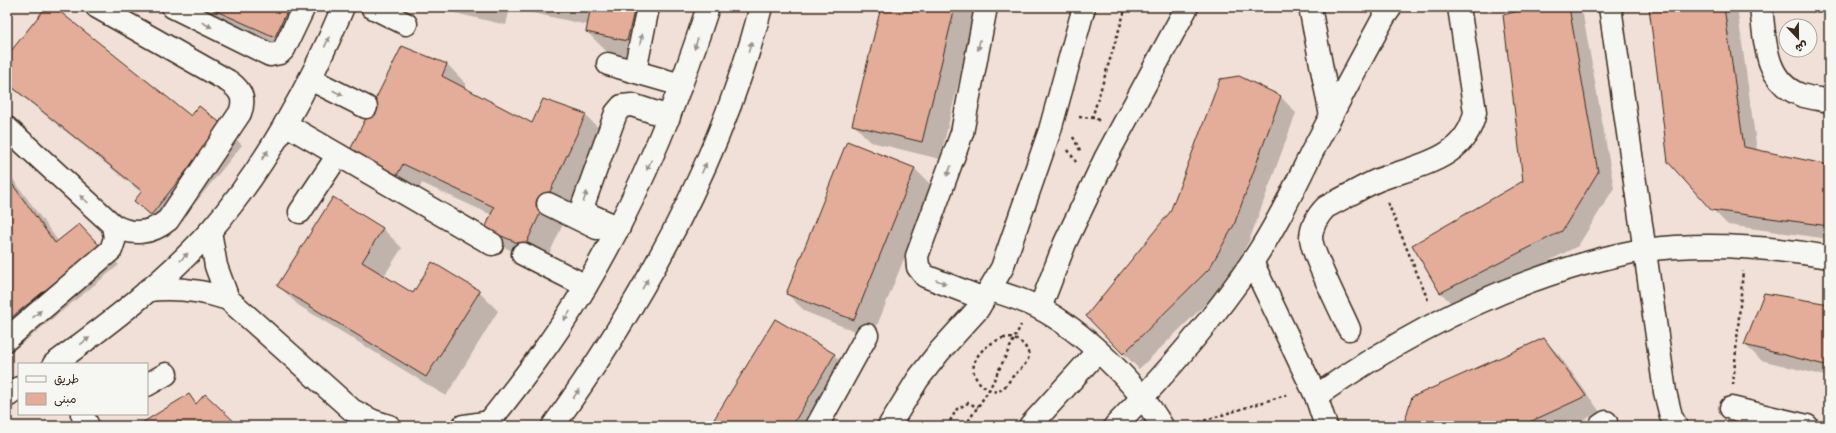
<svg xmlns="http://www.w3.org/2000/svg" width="1836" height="433" font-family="Dekko,'Playpen Sans Arabic',sans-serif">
  <rect width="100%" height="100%" fill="#f0e0d7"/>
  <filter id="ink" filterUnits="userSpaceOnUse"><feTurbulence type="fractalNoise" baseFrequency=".025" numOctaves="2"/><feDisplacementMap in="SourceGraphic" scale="8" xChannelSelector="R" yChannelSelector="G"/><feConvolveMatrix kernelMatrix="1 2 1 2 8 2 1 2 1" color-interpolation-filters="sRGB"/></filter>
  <g filter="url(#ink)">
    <!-- shadow -->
    <g fill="#0003">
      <path d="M47 7H52L191 117 223 126 242 145 171 233 155 220 135 201 142 193 7 84V57Z"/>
      <path d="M184 7H316L295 55Z"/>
      <path d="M449 7H659L646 60 606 51 587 32 588 25 510 8 506 25 455 13Z"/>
      <path d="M882 7H975L976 9 940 159 871 142 853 124Z"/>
      <path d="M1538 7H1575L1583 15 1614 188 1578 246 1456 308 1441 293 1414 245 1525 182Z"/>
      <path d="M1650 7H1737L1757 151 1829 166V239L1728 225 1712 209Z"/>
      <path d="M447 64 466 84 464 89 533 124 585 115 605 134 544 265 506 248 486 229 492 215 422 183 417 194 351 150Z"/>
      <path d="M1239 77 1281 97 1296 113 1249 241 1225 285 1139 369 1123 353 1171 212Z"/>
      <path d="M915 169 933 187 872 338 806 312 787 294Z"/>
      <path d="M7 171 58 241 79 225 119 265 9 354 7 352Z"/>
      <path d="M333 198 383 229 402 248 384 276 414 294 479 292 498 311 446 396 298 305 279 286Z"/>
      <path d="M1829 305V377L1761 360 1745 345Z"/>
      <path d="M776 320 834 355 852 373 820 426H711Z"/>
      <path d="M1544 340 1559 355 1600 412 1570 426H1404Z"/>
    </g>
    <!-- building -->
    <g fill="#e3ad99" stroke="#3b2a1e">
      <path d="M46 7H54L191 116 199 106 223 125 151 215 134 201 142 191 7 83V56Z"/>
      <path d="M207 7H289L275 37Z"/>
      <path d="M572 7H635L627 41 586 32 590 11Z"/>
      <path d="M881 7H955L922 142 852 125Z"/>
      <path d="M1533 7H1569L1598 172 1562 231 1440 293 1412 245 1523 181 1503 15Z"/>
      <path d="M1649 7H1724L1744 147 1829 165V226L1711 210 1668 162Z"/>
      <path d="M402 46 447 64 442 76 532 123 543 99 586 114 525 246 485 229 494 207 403 164 397 175 350 150Z"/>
      <path d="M1239 76 1281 96 1234 225 1209 269 1123 354 1086 316 1170 212 1220 79Z"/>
      <path d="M847 141 915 168 854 320 786 294Z"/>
      <path d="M7 177 55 243 79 224 100 246 7 321Z"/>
      <path d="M333 197 383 228 362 262 413 293 432 262 480 291 426 377 277 286Z"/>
      <path d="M1764 293 1829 304V366L1744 345Z"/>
      <path d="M775 319 835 354 792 426H710Z"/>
      <path d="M1544 338 1586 396 1521 426H1403L1412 397Z"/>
      <path d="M189 394 196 404 205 394 239 426H137Z"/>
    </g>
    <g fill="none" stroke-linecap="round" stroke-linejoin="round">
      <!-- minor casing -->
      <g stroke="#3b2a1e" stroke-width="25">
        <g id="minor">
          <path d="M173 7 270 55 280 53 284 49 304 7"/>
          <path d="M372 7 406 24"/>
          <path d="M1310 7 1331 116"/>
          <path d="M1610 7 1665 392 1671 416 1676 426"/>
          <path d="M1761 7C1765 39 1764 82 1801 95 1810 98 1820 99 1829 101"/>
          <path d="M608 64 681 85"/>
          <path d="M635 71 648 7"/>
          <path d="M310 79 366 107"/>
          <path d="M285 124 492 244"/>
          <path d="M7 128 113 225C132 236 151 234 168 220L240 113C246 98 240 89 228 81L97 7"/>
          <path d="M548 204 597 228"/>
          <path d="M300 212 338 155"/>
          <path d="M619 228 588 214 583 205 616 113 622 106 632 105 669 117"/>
          <path d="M210 231 216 266 228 299"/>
          <path d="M523 254 586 286"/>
          <path d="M1252 262 1316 396 1326 426"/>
          <path d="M148 290C177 287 201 290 228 299L352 410 373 421 389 426"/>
          <path d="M991 290C1007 295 1024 300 1039 308 1082 330 1138 385 1162 426"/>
          <path d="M984 299 925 276 918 267 917 256 962 133 986 7"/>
          <path d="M1040 308 1065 243 1106 157 1187 7"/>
          <path d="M1349 329C1341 310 1311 253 1311 237 1312 224 1318 215 1326 207 1344 198 1360 188 1378 180 1417 165 1466 160 1475 112L1459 7"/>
          <path d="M7 339 111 250 115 238 113 225"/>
          <path d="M54 364C107 325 167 280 211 230 265 168 311 84 343 7"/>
          <path d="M147 385 166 374"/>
          <path d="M7 396 19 388"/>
          <path d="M1316 396C1397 340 1485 292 1580 265 1601 259 1623 253 1645 250 1705 242 1770 247 1829 257"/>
          <path d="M1731 408 1807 426"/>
          <path d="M82 414 88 426"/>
          <path d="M463 426 489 422"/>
          <path d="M486 426C520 383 555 338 583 291 637 202 676 106 708 7"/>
          <path d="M553 426C644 299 722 159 761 7"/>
          <path d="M817 426 867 335"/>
          <path d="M889 426 918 379 939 352 978 309 1002 268 1050 130 1084 7"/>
          <path d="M1030 426 1097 352"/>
          <path d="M1115 426C1165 375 1212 321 1252 262 1276 227 1294 188 1313 150 1336 106 1360 61 1384 17L1391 7"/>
          <path d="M1600 426 1606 422"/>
        </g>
      </g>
      <!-- path -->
      <g stroke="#3b2a1e" stroke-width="2.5" stroke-dasharray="3 3" stroke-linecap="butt">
        <path d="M1079 117 1096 118 1099 121"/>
        <path d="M1092 118 1126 7"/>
        <path d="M1073 137 1081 152"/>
        <path d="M1068 150 1076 162"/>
        <path d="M1388 203 1428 300"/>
        <path d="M1003 338C1015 337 1027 343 1029 356 1027 364 1020 370 1014 375 1010 380 1005 388 999 391 990 394 975 381 974 373 970 356 990 342 1003 338Z"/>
        <path d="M1733 385 1743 271"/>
        <path d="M947 426 957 409 968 403 978 407"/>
        <path d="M965 426 989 390 1021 325"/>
        <path d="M1187 426 1289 394"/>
      </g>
      <!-- minor -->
      <use href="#minor" stroke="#f6f6f2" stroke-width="22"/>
    </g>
    <!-- one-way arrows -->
    <defs><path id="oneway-solid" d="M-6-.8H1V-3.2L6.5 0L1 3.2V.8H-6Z"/></defs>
    <g fill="#989088">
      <use href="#oneway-solid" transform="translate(207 25) rotate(27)"/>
      <use href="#oneway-solid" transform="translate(641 39) rotate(-79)"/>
      <use href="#oneway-solid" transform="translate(327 42) rotate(-65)"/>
      <use href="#oneway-solid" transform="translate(696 44) rotate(108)"/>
      <use href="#oneway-solid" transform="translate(979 45) rotate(100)"/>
      <use href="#oneway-solid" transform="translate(750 47) rotate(-73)"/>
      <use href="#oneway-solid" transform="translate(338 93) rotate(27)"/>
      <use href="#oneway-solid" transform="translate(265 155) rotate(-57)"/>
      <use href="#oneway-solid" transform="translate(649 165) rotate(115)"/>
      <use href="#oneway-solid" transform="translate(704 168) rotate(-66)"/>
      <use href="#oneway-solid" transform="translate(949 171) rotate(110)"/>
      <use href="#oneway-solid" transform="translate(585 197) rotate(-71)"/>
      <use href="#oneway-solid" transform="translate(84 199) rotate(-138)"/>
      <use href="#oneway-solid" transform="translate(184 257) rotate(-45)"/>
      <use href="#oneway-solid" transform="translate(941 282) rotate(21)"/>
      <use href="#oneway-solid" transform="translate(645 284) rotate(-61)"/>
      <use href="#oneway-solid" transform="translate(37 314) rotate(-41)"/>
      <use href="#oneway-solid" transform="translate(567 316) rotate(124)"/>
      <use href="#oneway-solid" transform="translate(85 341) rotate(-37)"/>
      <use href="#oneway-solid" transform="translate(576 394) rotate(-56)"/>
    </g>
  </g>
  <!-- margin -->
  <rect width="1836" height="433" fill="none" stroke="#f6f6f2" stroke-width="24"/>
  <rect x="12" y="12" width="1812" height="409" fill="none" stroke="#3b2a1e" stroke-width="1.5" filter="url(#ink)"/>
  <!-- legend -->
  <rect x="18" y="363" width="130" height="52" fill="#f6f6f2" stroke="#aba49d"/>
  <rect x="26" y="376" width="20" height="6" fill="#f6f6f2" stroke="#aba49d"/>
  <text x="54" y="383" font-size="12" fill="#3b2a1e">طريق</text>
  <rect x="26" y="393" width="20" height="12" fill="#e3ad99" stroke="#aba49d"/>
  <text x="54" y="403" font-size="12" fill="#3b2a1e">مبنى</text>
  <!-- north arrow -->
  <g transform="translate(1798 38) rotate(158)"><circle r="19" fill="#f6f6f2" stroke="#aba49d"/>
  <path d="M0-3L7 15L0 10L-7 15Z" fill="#3b2a1e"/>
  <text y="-6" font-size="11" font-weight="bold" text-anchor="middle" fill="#3b2a1e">ش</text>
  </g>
</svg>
